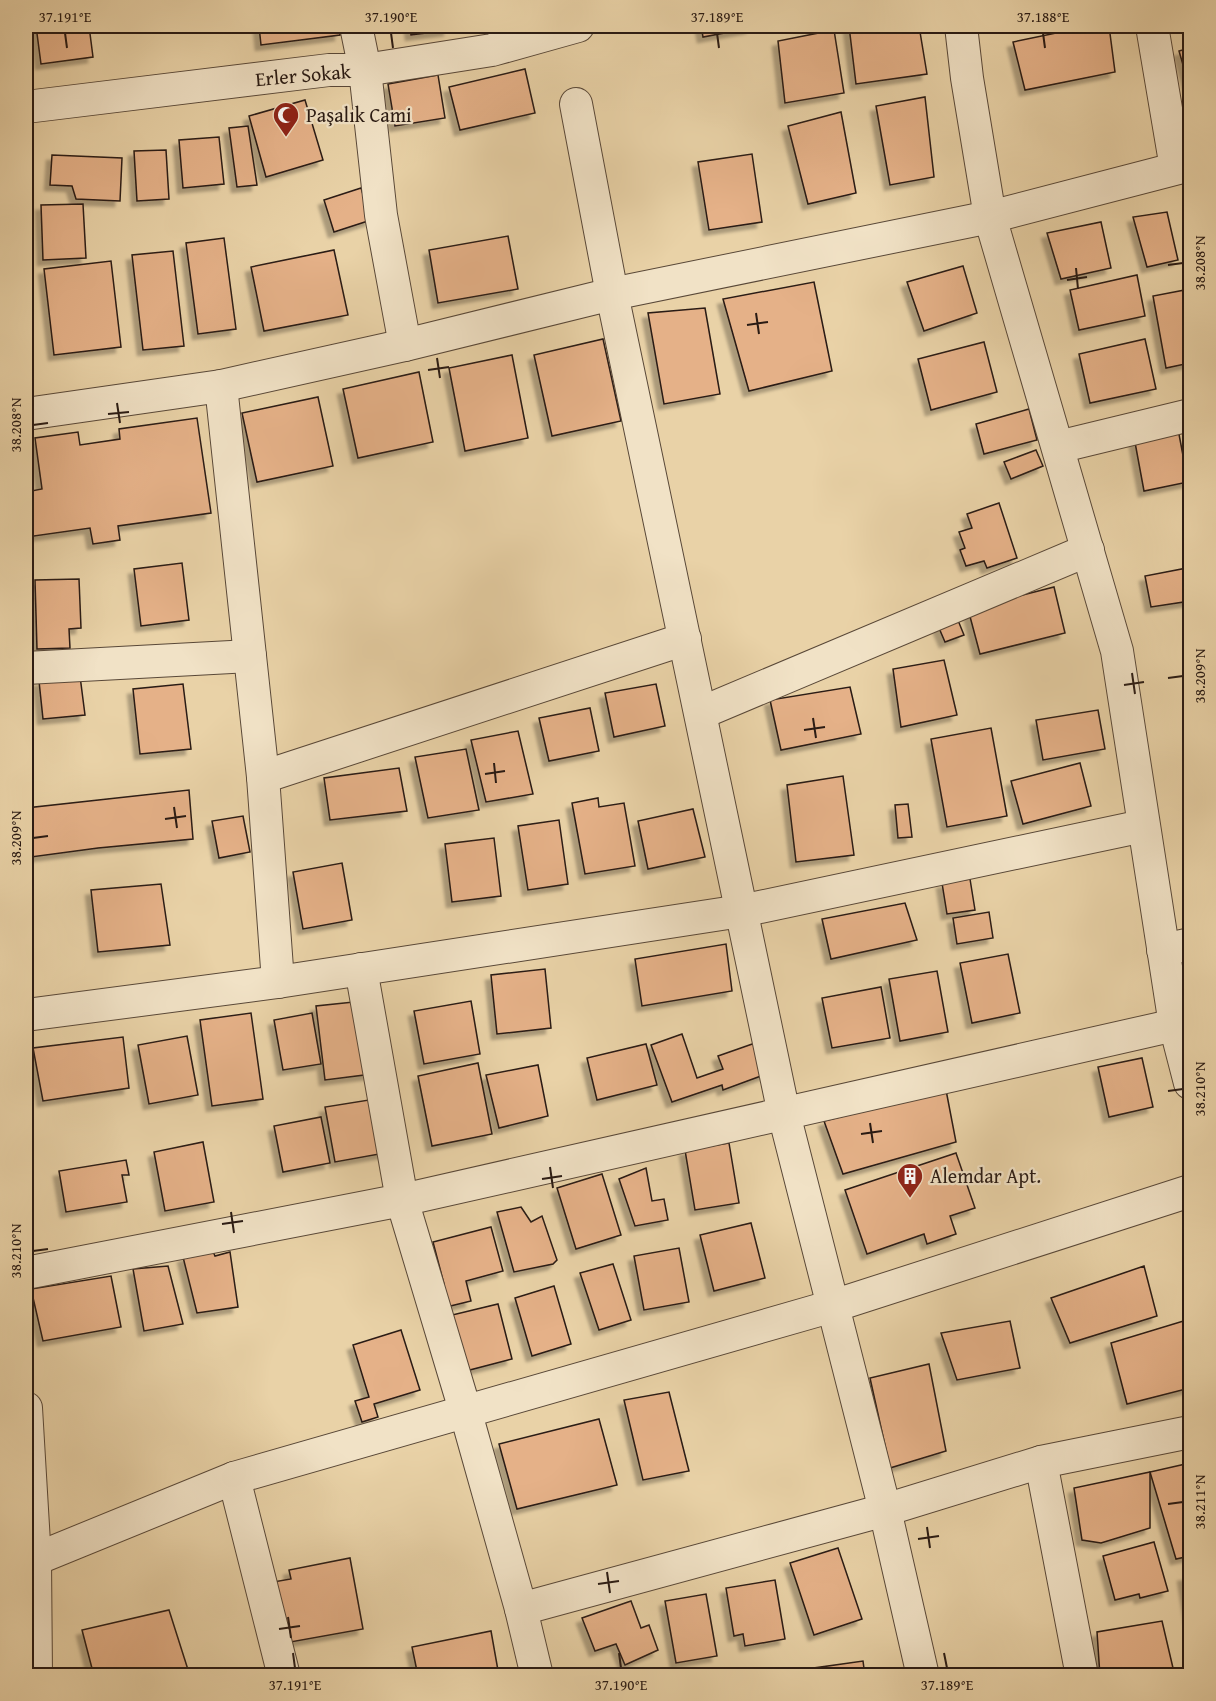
<svg xmlns="http://www.w3.org/2000/svg" width="1216" height="1701" font-family="'Gentium Book Plus',serif">
  <defs>
    <filter id="shadow"><feDropShadow dx="-5.5" dy="5.5" stdDeviation="1.5" flood-color="#0004"/></filter>
  </defs>
  <rect width="100%" height="100%" fill="#e9d2a7"/>
  <filter id="stains"><feTurbulence type="fractalNoise" baseFrequency=".00333" numOctaves="4"/><feColorMatrix values="0 0 0 0 .2 0 0 0 0 .09 0 0 0 0 .02 0 0 0 .5 -.17"/></filter>
  <radialGradient id="worn" r=".72"><stop offset=".6" stop-color="#630" stop-opacity="0"/><stop offset="1" stop-color="#630" stop-opacity=".3"/></radialGradient>
  <!-- building -->
  <g fill="#e5b188" stroke="#291a13" stroke-width="1.5" filter="url(#shadow)">
    <path d="M36 26H89L93 57 41 64Z"/>
    <path d="M259 26H339L340 35 261 45Z"/>
    <path d="M410 26H448L449 30 411 35Z"/>
    <path d="M701 26H750L751 28 703 37Z"/>
    <path d="M849 26H919L927 74 856 84Z"/>
    <path d="M1090 26H1109L1115 72 1025 90 1013 42Z"/>
    <path d="M834 30 844 93 785 103 778 41Z"/>
    <path d="M1190 48V89L1179 51Z"/>
    <path d="M525 69 535 113 460 130 449 87Z"/>
    <path d="M438 75 445 118 395 126 388 84Z"/>
    <path d="M925 97 934 177 890 185 876 106Z"/>
    <path d="M305 100 323 160 266 177 249 116Z"/>
    <path d="M841 112 856 193 808 204 788 126Z"/>
    <path d="M248 126 257 185 237 187 229 128Z"/>
    <path d="M219 137 224 184 183 188 179 140Z"/>
    <path d="M166 150 169 199 137 201 134 151Z"/>
    <path d="M752 154 762 222 709 230 698 162Z"/>
    <path d="M52 155 122 158 120 201 76 199 72 186 50 185Z"/>
    <path d="M361 188 371 220 334 232 324 200Z"/>
    <path d="M83 204 86 258 43 260 41 205Z"/>
    <path d="M1167 212 1178 260 1147 267 1133 217Z"/>
    <path d="M1101 222 1111 268 1061 279 1047 233Z"/>
    <path d="M508 236 518 289 438 303 429 250Z"/>
    <path d="M224 238 236 329 198 334 186 243Z"/>
    <path d="M334 250 348 315 264 331 251 267Z"/>
    <path d="M173 251 184 346 143 350 132 255Z"/>
    <path d="M111 261 121 347 54 355 44 269Z"/>
    <path d="M963 266 977 313 924 331 907 282Z"/>
    <path d="M1137 275 1145 316 1079 330 1070 290Z"/>
    <path d="M814 282 832 371 749 391 723 299Z"/>
    <path d="M1190 289V363L1166 368 1153 296Z"/>
    <path d="M705 308 720 394 664 404 648 313Z"/>
    <path d="M603 339 621 421 552 436 534 355Z"/>
    <path d="M1145 339 1156 389 1090 403 1079 354Z"/>
    <path d="M984 342 997 392 931 410 918 359Z"/>
    <path d="M512 355 528 438 465 451 449 368Z"/>
    <path d="M419 372 433 442 358 458 343 389Z"/>
    <path d="M318 397 333 466 257 482 242 413Z"/>
    <path d="M1029 409 1037 440 984 454 976 424Z"/>
    <path d="M197 418 211 513 118 526 120 540 93 544 90 528 27 537 26 492 42 489 35 438 78 432 80 445 120 439 119 429Z"/>
    <path d="M1178 429 1188 482 1144 491 1134 437Z"/>
    <path d="M1036 450 1043 466 1011 479 1004 462Z"/>
    <path d="M999 503 1017 558 987 568 984 561 966 566 960 550 965 548 959 532 972 528 967 514Z"/>
    <path d="M182 563 189 620 141 626 134 569Z"/>
    <path d="M1187 568 1190 601 1151 607 1145 576Z"/>
    <path d="M79 579 81 628 69 629 70 648 37 649 35 580Z"/>
    <path d="M1054 587 1065 633 980 654 968 609Z"/>
    <path d="M955 613 964 635 945 642 936 621Z"/>
    <path d="M944 660 957 715 901 727 893 669Z"/>
    <path d="M80 676 85 715 43 719 39 681Z"/>
    <path d="M183 684 191 749 140 754 133 689Z"/>
    <path d="M656 684 665 726 614 737 605 693Z"/>
    <path d="M850 687 861 734 781 750 770 700Z"/>
    <path d="M590 708 599 751 549 761 539 718Z"/>
    <path d="M1098 710 1105 749 1043 760 1036 720Z"/>
    <path d="M991 728 1007 816 947 827 931 739Z"/>
    <path d="M518 731 533 794 486 802 471 740Z"/>
    <path d="M466 749 479 810 428 818 415 757Z"/>
    <path d="M1080 763 1091 806 1023 824 1011 781Z"/>
    <path d="M399 768 407 811 330 820 324 778Z"/>
    <path d="M843 776 854 855 796 862 787 785Z"/>
    <path d="M189 790 193 839 98 848 31 857 26 808Z"/>
    <path d="M598 798 599 807 624 803 635 866 585 874 572 803Z"/>
    <path d="M908 804 912 837 898 838 895 805Z"/>
    <path d="M693 809 705 857 648 869 638 821Z"/>
    <path d="M243 816 250 852 219 858 212 821Z"/>
    <path d="M559 820 568 884 528 890 518 826Z"/>
    <path d="M494 838 501 896 452 902 445 844Z"/>
    <path d="M342 863 352 920 303 929 293 872Z"/>
    <path d="M970 879 975 910 947 914 942 883Z"/>
    <path d="M161 884 170 945 98 952 91 890Z"/>
    <path d="M905 903 917 940 831 959 822 919Z"/>
    <path d="M989 912 993 938 957 944 953 918Z"/>
    <path d="M726 944 732 991 642 1006 635 959Z"/>
    <path d="M1008 954 1020 1013 972 1023 960 963Z"/>
    <path d="M545 969 551 1028 497 1034 491 975Z"/>
    <path d="M937 971 948 1032 900 1041 889 979Z"/>
    <path d="M881 987 890 1038 832 1048 822 998Z"/>
    <path d="M363 1001 372 1074 325 1080 316 1006Z"/>
    <path d="M471 1001 480 1054 424 1064 414 1011Z"/>
    <path d="M251 1013 263 1099 212 1106 200 1020Z"/>
    <path d="M312 1013 321 1064 283 1070 274 1020Z"/>
    <path d="M682 1034 697 1078 723 1069 718 1056 758 1042 769 1073 723 1090 722 1085 672 1102 651 1045Z"/>
    <path d="M187 1036 198 1095 149 1104 138 1045Z"/>
    <path d="M123 1037 129 1088 43 1101 33 1048Z"/>
    <path d="M646 1044 657 1085 597 1100 587 1058Z"/>
    <path d="M1142 1058 1153 1107 1109 1117 1098 1067Z"/>
    <path d="M478 1063 492 1134 432 1146 418 1076Z"/>
    <path d="M538 1065 548 1116 499 1128 486 1075Z"/>
    <path d="M946 1090 956 1142 843 1174 824 1121Z"/>
    <path d="M375 1099 385 1153 335 1162 325 1107Z"/>
    <path d="M321 1117 330 1163 283 1172 274 1126Z"/>
    <path d="M203 1142 214 1202 165 1211 154 1152Z"/>
    <path d="M729 1143 739 1203 695 1210 685 1150Z"/>
    <path d="M956 1153 975 1208 950 1216 956 1234 927 1244 924 1234 867 1254 845 1190Z"/>
    <path d="M126 1160 129 1175H122L127 1202 66 1212 59 1171Z"/>
    <path d="M646 1168 652 1201 664 1199 668 1220 635 1226 619 1179Z"/>
    <path d="M602 1174 621 1235 576 1249 557 1188Z"/>
    <path d="M521 1207 531 1222 542 1216 557 1260 553 1264 514 1272 497 1212Z"/>
    <path d="M751 1223 765 1278 714 1291 700 1235Z"/>
    <path d="M491 1227 503 1271 466 1281 471 1301 438 1309 433 1287 444 1284 433 1242Z"/>
    <path d="M679 1248 689 1302 644 1310 634 1256Z"/>
    <path d="M212 1249 215 1256 230 1252 238 1307 197 1313 183 1257Z"/>
    <path d="M613 1264 631 1320 599 1330 580 1273Z"/>
    <path d="M168 1266 183 1324 144 1331 133 1269Z"/>
    <path d="M1144 1266 1157 1316 1070 1343 1051 1298Z"/>
    <path d="M111 1276 121 1327 43 1341 31 1289Z"/>
    <path d="M554 1286 571 1344 532 1356 515 1298Z"/>
    <path d="M498 1304 512 1359 462 1372 448 1316Z"/>
    <path d="M1190 1319V1388L1127 1404 1111 1343Z"/>
    <path d="M1010 1321 1020 1368 957 1380 941 1333Z"/>
    <path d="M401 1330 420 1390 374 1404 378 1417 362 1422 355 1401 369 1397 353 1345Z"/>
    <path d="M929 1364 946 1451 890 1468 870 1378Z"/>
    <path d="M669 1392 689 1471 643 1480 624 1400Z"/>
    <path d="M599 1419 617 1485 517 1509 499 1444Z"/>
    <path d="M1190 1463V1556L1176 1559 1150 1472Z"/>
    <path d="M1150 1472V1528L1101 1543 1082 1540 1074 1488Z"/>
    <path d="M1154 1542 1168 1591 1140 1598 1139 1594 1115 1600 1103 1556Z"/>
    <path d="M838 1548 862 1619 814 1635 790 1563Z"/>
    <path d="M350 1558 363 1629 285 1643 273 1582 291 1579 289 1570Z"/>
    <path d="M1190 1575V1620L1183 1576Z"/>
    <path d="M775 1580 785 1639 745 1646 743 1634 734 1636 726 1588Z"/>
    <path d="M706 1594 717 1656 676 1663 665 1601Z"/>
    <path d="M631 1601 641 1628 649 1625 658 1650 625 1665 616 1644 595 1651 582 1618Z"/>
    <path d="M169 1610 190 1676H94L82 1630Z"/>
    <path d="M1162 1621 1173 1668 1132 1676H1100L1097 1632Z"/>
    <path d="M491 1631 499 1676H418L412 1647Z"/>
    <path d="M863 1661 865 1676H815L814 1668Z"/>
  </g>
  <g fill="none" stroke-linecap="round" stroke-linejoin="round">
    <!-- minor casing -->
    <g stroke="#594838" stroke-width="34">
      <g id="minor">
        <path d="M356 26 365 70 381 215 405 345"/>
        <path d="M961 26 967 78 990 217 1117 651 1175 1025 1190 1083"/>
        <path d="M1152 26 1176 168"/>
        <path d="M576 104 612 294 784 1114 885 1510 923 1676"/>
        <path d="M26 107 329 70H365L492 50 578 26"/>
        <path d="M221 386 263 777 278 982"/>
        <path d="M26 414 221 386 405 345 612 294 990 217 1190 165"/>
        <path d="M1058 447 1190 415"/>
        <path d="M26 668 250 656"/>
        <path d="M701 713 1088 550"/>
        <path d="M263 777 685 639"/>
        <path d="M1163 950 1190 944"/>
        <path d="M361 969 402 1200 465 1410 521 1609 537 1676"/>
        <path d="M26 1015 278 982 741 911 1143 826"/>
        <path d="M26 1273 402 1200 1175 1025"/>
        <path d="M26 1408 35 1560 36 1676"/>
        <path d="M1041 1462 1082 1676"/>
        <path d="M234 1478 284 1676"/>
        <path d="M26 1563 234 1478 833 1306 1190 1191"/>
        <path d="M521 1609 885 1510 1041 1462 1190 1432"/>
      </g>
    </g>
    <!-- minor -->
    <use href="#minor" stroke="#f1e2c6" stroke-width="32"/>
  </g>
  <!-- ticks -->
  <path fill="none" stroke="#291a13" stroke-width="2" d="M65 33 67 48M391 33 393 48M717 33 719 48M1043 33 1045 48M1168 265 1183 263M1076 268 1078 289M1067 280 1087 277M756 313 759 334M747 325 768 322M437 358 440 378M428 370 449 367M117 403 120 423M108 414 129 412M33 425 48 423M1132 673 1135 694M1168 678 1183 676M1124 685 1144 682M813 718 816 738M804 730 825 727M494 763 496 783M485 774 505 771M174 807 177 828M165 819 186 816M33 838 48 836M1168 1091 1183 1089M870 1123 873 1143M861 1134 882 1131M550 1167 553 1188M542 1179 562 1176M231 1212 234 1233M222 1224 243 1221M33 1251 48 1249M1168 1504 1183 1502M927 1527 930 1548M918 1539 939 1536M607 1572 610 1593M598 1584 619 1581M288 1617 291 1638M279 1629 300 1626M293 1653 295 1668M619 1653 621 1668M944 1653 947 1668"/>
  <!-- icons -->
  <defs>
    <g id="mosque-pin" transform="scale(1.35)"><path d="M0 17L-7.5 6A9.5 9.5 0 1 1 7.5 6Z" fill="#8f2418" stroke="#f1e2c6"/><path d="M3.5-4.9A6 6 0 1 0 3.5 4.9A5 5 0 1 1 3.5-4.9Z" fill="#fff"/></g>
    <g id="building-pin" transform="scale(1.35)"><path d="M0 17L-7.5 6A9.5 9.5 0 1 1 7.5 6Z" fill="#8f2418" stroke="#f1e2c6"/><path d="M-4-6H4V6H1V3H-1V6H-4ZM-2.5-4.3h1.7v1.8h-1.7ZM.8-4.3h1.7v1.8H.8ZM-2.5-1h1.7V.8h-1.7ZM.8-1h1.7V.8H.8Z" fill="#fff"/></g>
  </defs>
  <g fill-rule="evenodd">
    <use href="#mosque-pin" x="286" y="115"/>
    <use href="#building-pin" x="910" y="1176"/>
  </g>
  <g text-anchor="middle" stroke-width="4.5" stroke-linejoin="round" paint-order="stroke">
    <!-- street labels -->
    <g font-size="20" fill="#291a13" stroke="#f1e2c6">
      <text transform="translate(303 75) rotate(-5)" y="7">Erler Sokak</text>
    </g>
    <!-- poi labels -->
    <g font-size="20" fill="#291a13" stroke="#f1e2c6" text-anchor="start">
      <text x="306" y="122">Paşalık Cami</text>
      <text x="930" y="1183">Alemdar Apt.</text>
    </g>
  </g>
  <!-- margin -->
  <rect width="1216" height="1701" fill="none" stroke="#e9d2a7" stroke-width="66"/>
  <rect x="33" y="33" width="1150" height="1635" fill="none" stroke="#291a13" stroke-width="2"/>
  <g font-size="15" text-anchor="middle" fill="#291a13">
    <text x="65" y="22">37.191°E</text>
    <text x="391" y="22">37.190°E</text>
    <text x="717" y="22">37.189°E</text>
    <text x="1043" y="22">37.188°E</text>
    <text transform="translate(1200 263) rotate(-90)" y="5">38.208°N</text>
    <text transform="translate(16 425) rotate(-90)" y="5">38.208°N</text>
    <text transform="translate(1200 676) rotate(-90)" y="5">38.209°N</text>
    <text transform="translate(16 838) rotate(-90)" y="5">38.209°N</text>
    <text transform="translate(1200 1089) rotate(-90)" y="5">38.210°N</text>
    <text transform="translate(16 1251) rotate(-90)" y="5">38.210°N</text>
    <text transform="translate(1200 1502) rotate(-90)" y="5">38.211°N</text>
    <text x="295" y="1690">37.191°E</text>
    <text x="621" y="1690">37.190°E</text>
    <text x="947" y="1690">37.189°E</text>
  </g>
  <rect width="100%" height="100%" filter="url(#stains)"/>
  <rect width="100%" height="100%" fill="url(#worn)"/>
</svg>
